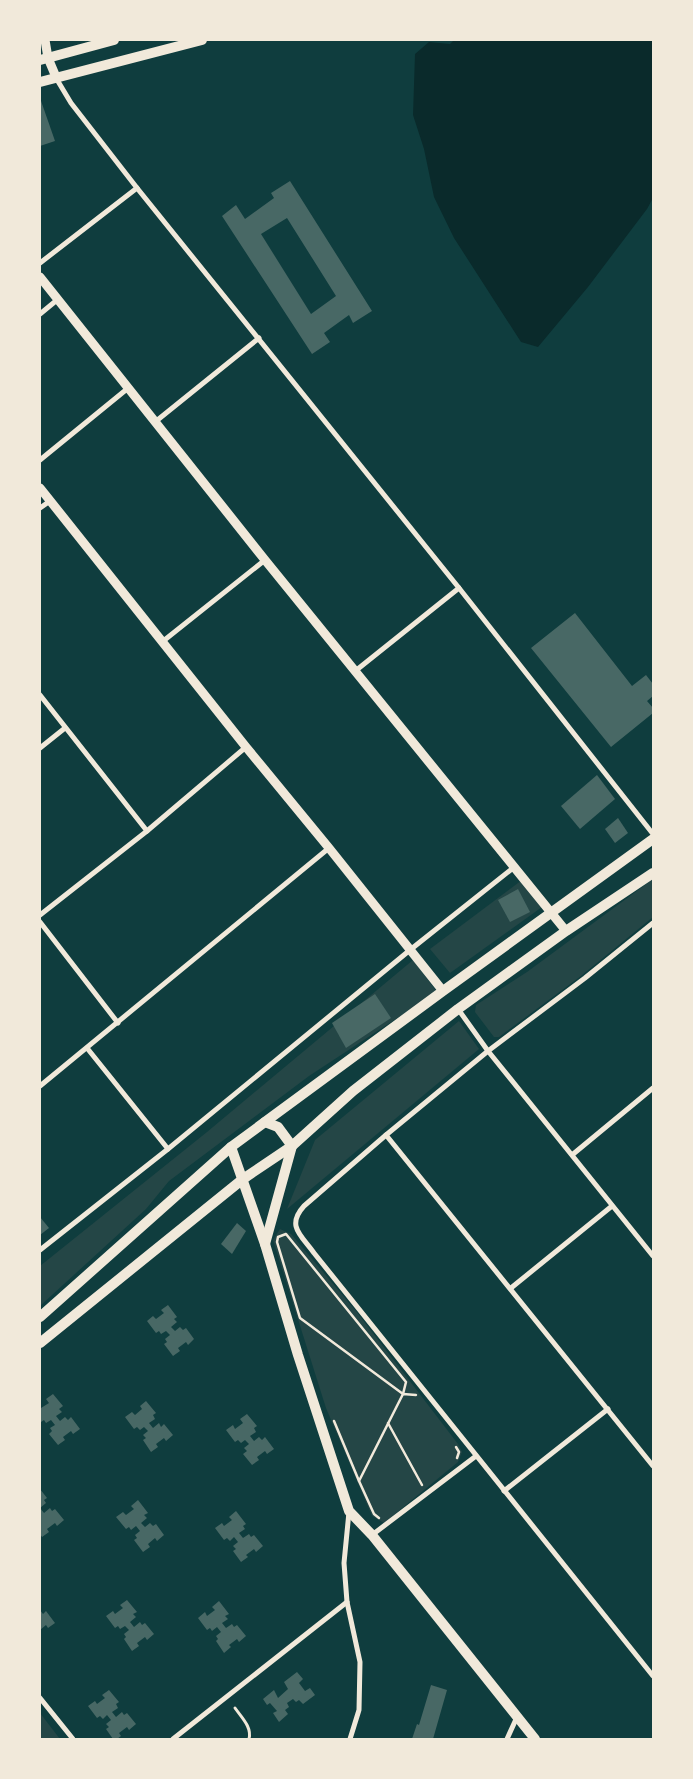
<svg xmlns="http://www.w3.org/2000/svg" width="693" height="1779" font-family="Manrope,sans-serif">
  <rect width="100%" height="100%" fill="#0f3d3e"/>
  <!-- green -->
  <g fill="#244646">
    <path d="M653 879V917L581 976 499 1037H494L475 1012 476 1005 527 972Z"/>
    <path d="M522 880 542 907 450 973 430 949Z"/>
    <path d="M413 960 437 992 309 1076 169 1181 146 1209 40 1306V1266L207 1132Z"/>
    <path d="M459 1021 479 1049 287 1209 315 1140Z"/>
    <path d="M280 1229 291 1234 356 1311 458 1444 462 1452 458 1462 384 1523 372 1516 326 1408 273 1240Z"/>
    <path d="M40 1713 60 1739H40Z"/>
  </g>
  <!-- water -->
  <path fill="#0a2a2b" d="M454 40H653V198L647 209 588 287 538 347 521 342 454 238 434 197 424 149 413 115 415 54 429 42 450 44Z"/>
  <!-- building -->
  <g fill="#486865" fill-rule="evenodd">
    <path d="M40 98 55 141 40 146Z"/>
    <path d="M290 181 372 311 353 323 349 315 324 333 330 342 312 354 222 216 236 205 245 219 274 198 271 193ZM287 218 336 296 311 314 261 234Z"/>
    <path d="M575 613 632 686 646 675 653 684V696L647 701 653 708V713L611 747 531 648Z"/>
    <path d="M597 775 615 799 580 829 561 806Z"/>
    <path d="M618 818 628 833 615 843 605 829Z"/>
    <path d="M518 889 530 912 510 922 498 900Z"/>
    <path d="M375 994 391 1018 346 1048 332 1023Z"/>
    <path d="M40 1217 49 1228 40 1235Z"/>
    <path d="M237 1223 246 1231 232 1254 221 1244Z"/>
    <path d="M168 1305 177 1317 174 1319 177 1322 171 1327 175 1331 180 1327 183 1330 186 1328 194 1339 188 1345 186 1342 178 1348 180 1351 173 1356 164 1344 167 1342 165 1339 170 1335 166 1331 161 1334 159 1331 156 1333 147 1321 153 1316 156 1319 164 1313 161 1310Z"/>
    <path d="M53 1394 63 1406 59 1409 62 1412 56 1416 60 1421 65 1417 68 1420 71 1417 80 1429 73 1434 71 1431 63 1437 65 1440 58 1445 49 1434 52 1431 50 1428 55 1425 51 1420 46 1423 44 1420 41 1422 40 1421V1407L41 1408 49 1403 46 1399Z"/>
    <path d="M146 1401 156 1413 153 1415 155 1419 149 1423 153 1428 159 1423 161 1427 164 1424 173 1435 166 1441 164 1438 156 1444 158 1447 151 1452 143 1440 146 1438 143 1435 148 1431 144 1427 140 1430 137 1427 134 1429 125 1417 132 1412 135 1415 142 1409 140 1406Z"/>
    <path d="M247 1414 257 1426 254 1428 256 1432 250 1436 254 1441 259 1437 262 1440 265 1437 274 1449 267 1454 265 1451 257 1457 259 1460 252 1465 243 1454 247 1451 244 1448 249 1444 245 1440 241 1443 238 1440 235 1442 226 1430 233 1425 235 1429 243 1423 240 1419Z"/>
    <path d="M40 1489 47 1498 44 1500 46 1503 40 1508 44 1513 50 1508 52 1511 55 1509 64 1520 57 1526 55 1523 47 1529 49 1532 42 1537 40 1534Z"/>
    <path d="M138 1500 148 1513 144 1515 147 1518 141 1523 145 1527 150 1523 153 1526 156 1524 164 1535 157 1541 155 1538 148 1544 150 1547 143 1552 134 1540 137 1538 135 1535 140 1531 136 1526 131 1530 129 1527 126 1529 116 1517 123 1512 126 1515 134 1509 131 1506Z"/>
    <path d="M236 1511 246 1524 243 1526 245 1529 239 1533 243 1538 249 1534 251 1537 254 1535 263 1546 256 1552 254 1549 246 1555 248 1557 241 1562 233 1551 236 1549 233 1546 238 1542 234 1537 230 1541 227 1538 224 1540 215 1528 222 1523 224 1526 232 1520 229 1517Z"/>
    <path d="M127 1600 137 1612 133 1614 136 1617 130 1622 134 1627 140 1622 142 1625 145 1623 154 1634 147 1640 145 1637 137 1643 139 1646 132 1651 124 1639 126 1637 124 1634 129 1630 125 1626 120 1629 118 1626 115 1628 106 1616 113 1611 115 1614 123 1608 120 1605Z"/>
    <path d="M219 1601 229 1614 225 1616 228 1619 222 1623 226 1628 232 1624 234 1627 237 1625 246 1636 239 1642 237 1639 229 1645 231 1647 224 1653 216 1641 218 1639 216 1636 221 1632 217 1627 212 1631 210 1628 207 1630 198 1618 205 1612 207 1616 215 1610 212 1607Z"/>
    <path d="M40 1610 43 1614 46 1611 55 1623 48 1628 46 1625 40 1630Z"/>
    <path d="M297 1672 303 1679 299 1683 305 1691 310 1688 315 1695 303 1704 299 1700 296 1702 293 1699 287 1703 289 1707 285 1710 288 1714 279 1722 273 1713 277 1711 270 1703 267 1705 263 1699 274 1690 278 1698 288 1689 284 1682Z"/>
    <path d="M431 1685 447 1690 433 1739H412L417 1724 419 1725Z"/>
    <path d="M109 1690 119 1702 116 1704 118 1708 112 1712 116 1717 122 1712 124 1715 127 1713 136 1724 129 1730 127 1727 119 1733 121 1736 117 1739H113L106 1729 109 1727 106 1724 111 1720 107 1715 103 1719 100 1716 97 1718 88 1706 95 1701 97 1704 105 1698 102 1695Z"/>
  </g>
  <g fill="none" stroke-linecap="round" stroke-linejoin="round">
    <!-- path -->
    <g stroke="#f1e9da" stroke-width="2.5">
      <path d="M286 1234 406 1382 403 1394 300 1318 277 1242 278 1237Z"/>
      <path d="M334 1421 359 1481 403 1394 416 1395"/>
      <path d="M388 1423 422 1485"/>
      <path d="M456 1447 459 1452 457 1458"/>
      <path d="M359 1481 374 1514 379 1518"/>
    </g>
    <!-- service -->
    <path stroke="#f1e9da" stroke-width="3" d="M235 1708C242 1718 252 1727 249 1739"/>
    <!-- minor -->
    <g stroke="#f1e9da" stroke-width="5">
      <path d="M56 78 71 103 137 188 459 588 653 834"/>
      <path d="M40 263 137 188"/>
      <path d="M40 314 57 300"/>
      <path d="M155 422 259 338"/>
      <path d="M40 460 127 389"/>
      <path d="M40 508 50 501"/>
      <path d="M162 642 265 560"/>
      <path d="M354 672 459 588"/>
      <path d="M40 695 147 831"/>
      <path d="M40 748 65 728"/>
      <path d="M40 915 147 831 246 747"/>
      <path d="M40 922 118 1023"/>
      <path d="M653 923 585 978 488 1051 386 1135 304 1206C286 1226 301 1235 314 1253L653 1676"/>
      <path d="M458 1009 488 1051 653 1256"/>
      <path d="M87 1048 168 1149"/>
      <path d="M40 1086 329 848"/>
      <path d="M386 1135 653 1466"/>
      <path d="M572 1155 653 1088"/>
      <path d="M40 1250 168 1149 410 950 513 868"/>
      <path d="M511 1288 612 1206"/>
      <path d="M504 1491 608 1409"/>
      <path d="M349 1512 344 1563 347 1602 360 1662 359 1710 350 1739"/>
      <path d="M372 1535 476 1456"/>
      <path d="M40 1698 73 1739"/>
      <path d="M173 1739 347 1602"/>
      <path d="M507 1739 517 1717"/>
    </g>
    <!-- tertiary -->
    <g stroke="#f1e9da" stroke-width="9">
      <path d="M45 40 48 58 56 77"/>
      <path d="M40 277 265 560 566 931"/>
      <path d="M40 488 246 747 329 848 443 991"/>
    </g>
    <!-- secondary -->
    <g stroke="#f1e9da" stroke-width="10">
      <path d="M40 60 114 40"/>
      <path d="M40 82 202 40"/>
      <path d="M231 1147 265 1244 298 1355 349 1511 372 1535 535 1739"/>
      <path d="M265 1244 292 1146 278 1127 265 1122"/>
    </g>
    <!-- primary -->
    <g stroke="#f1e9da" stroke-width="10">
      <path d="M40 1317 231 1147 443 991 653 839"/>
      <path d="M40 1343 243 1179 292 1146 353 1091 458 1009 566 931 653 873"/>
    </g>
  </g>
  <!-- border -->
  <rect width="693" height="1779" fill="none" stroke="#f1e9da" stroke-width="82"/>
</svg>
